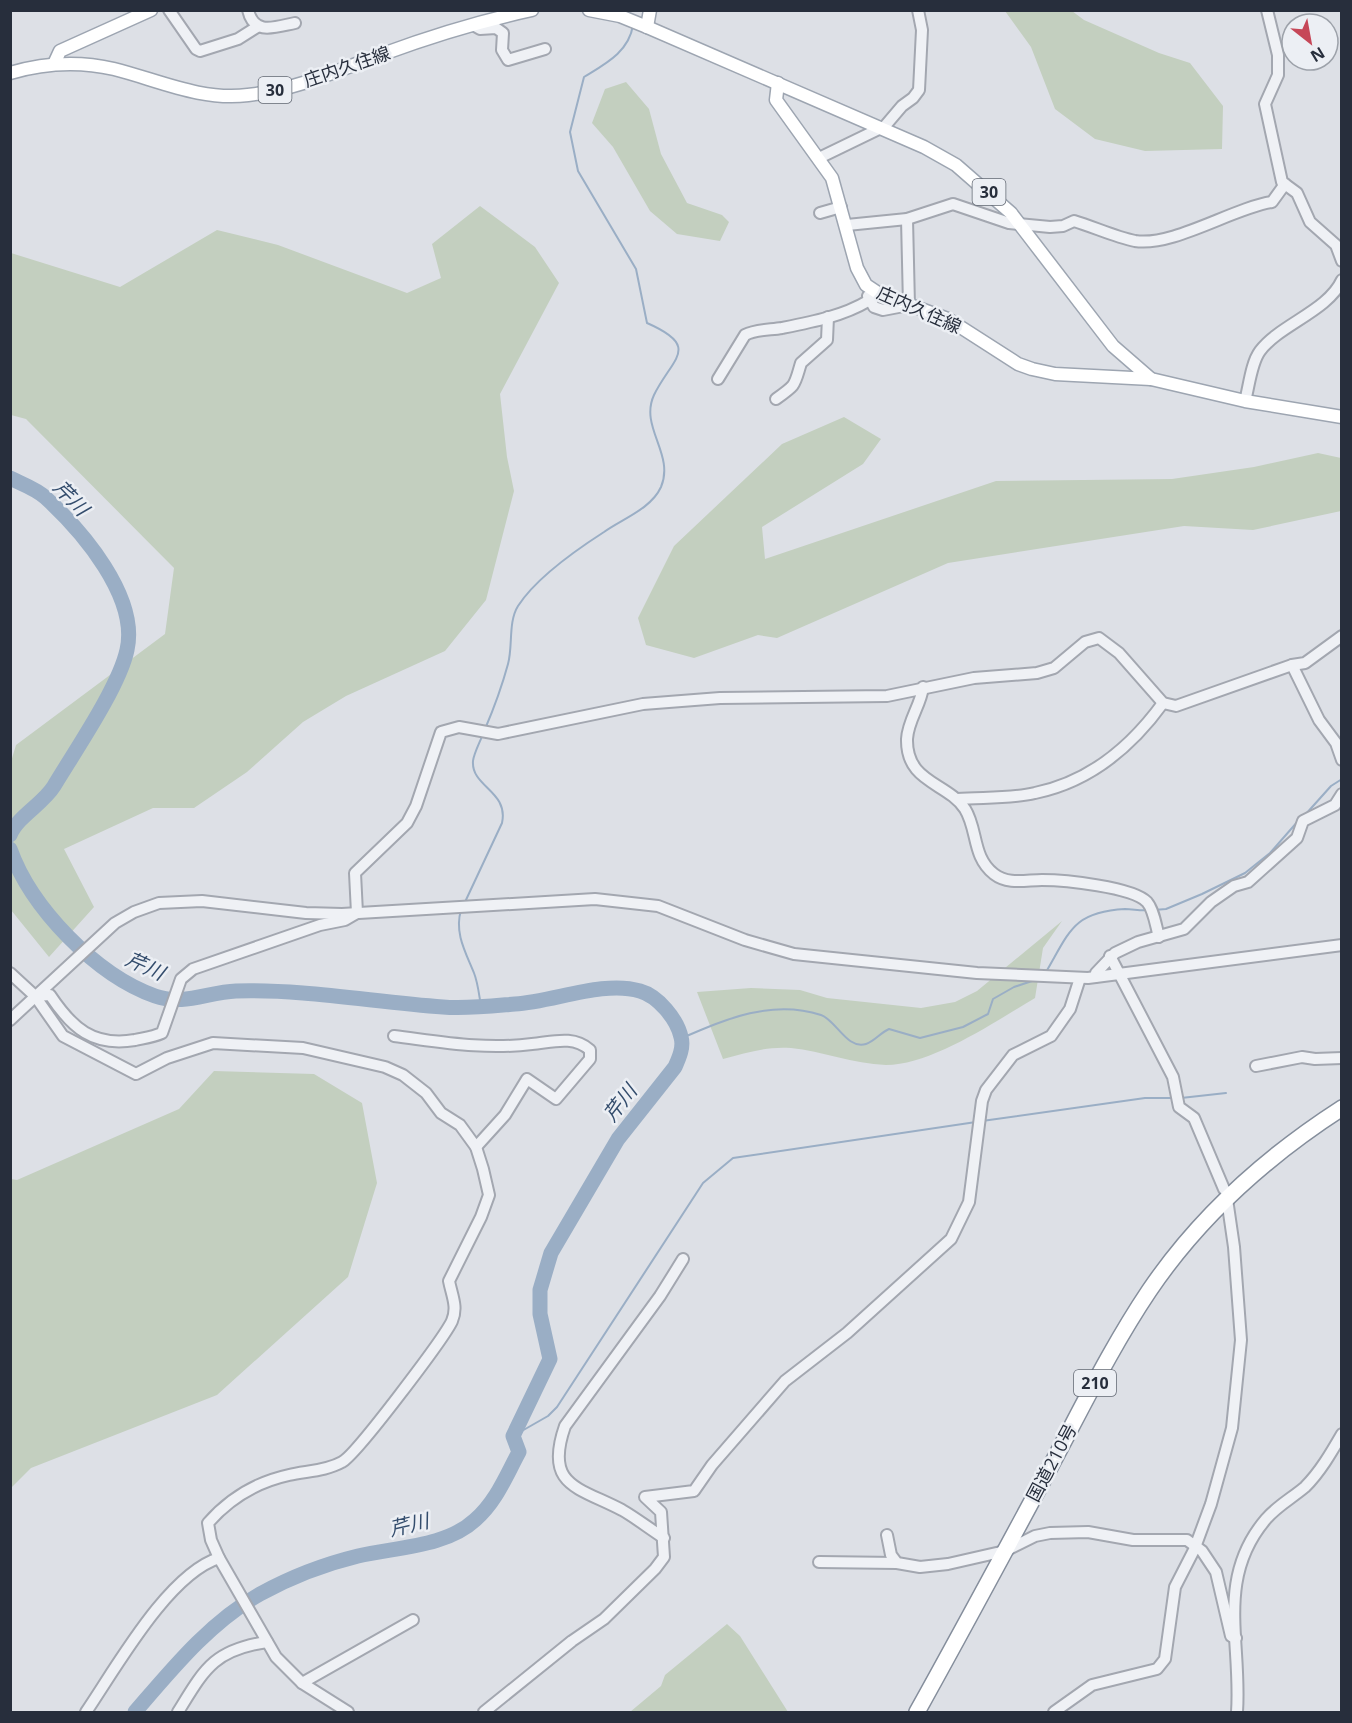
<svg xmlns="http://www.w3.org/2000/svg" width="1352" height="1723" font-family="'Open Sans','Noto Sans JP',sans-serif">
  <rect width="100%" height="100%" fill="#dde0e6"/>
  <!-- green -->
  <g fill="#c3cfbf">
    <path d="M1005 11H1072L1084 20 1159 53 1190 63 1223 106 1222 149 1145 151 1095 139 1055 109 1031 47Z"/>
    <path d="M626 82 649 109 661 154 687 203 722 215 729 222 720 241 677 234 650 211 613 147 592 123 605 89Z"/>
    <path d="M480 206 535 247 559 283 500 394 507 457 514 491 486 600 445 651 346 696 303 722 247 772 194 808H153L64 849 94 907 49 957 11 910 10 765 16 745 165 634 174 568 26 419 11 415V253L120 287 217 230 278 245 407 293 441 278 432 244Z"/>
    <path d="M844 417 881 439 863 464 762 527 765 559 996 481 1172 479 1254 467 1318 453 1341 458V511L1253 530 1184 526 948 563 777 638 758 635 694 658 646 645 638 618 674 546 782 444Z"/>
    <path d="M1062 921 1043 948 1035 998C996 1021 932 1065 886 1065 853 1064 822 1051 791 1048 767 1046 746 1053 723 1059L697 992 751 988 800 990 827 998 921 1008 955 1002 977 991Z"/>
    <path d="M214 1071 314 1074 362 1103 377 1183 348 1277 217 1395 31 1468 11 1488V1179L17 1180 179 1109Z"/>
    <path d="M727 1624 740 1636 788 1712H630L661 1686 665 1675Z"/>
  </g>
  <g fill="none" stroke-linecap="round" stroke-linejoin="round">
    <!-- stream -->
    <g stroke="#9aaec5" stroke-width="2">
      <path d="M485 729C494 708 502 686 508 664 513 646 508 622 518 606 536 578 576 550 604 532 622 519 651 509 661 487 675 454 639 427 654 395 672 358 702 347 647 323L636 269 578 171 570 132 584 77C605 64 629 52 633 25"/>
      <path d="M1305 815 1331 786 1342 779"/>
      <path d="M465 902 502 823C509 791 471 787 473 761 474 753 480 742 483 734"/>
      <path d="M461 910C454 933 466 953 474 973 478 983 479 995 481 1006"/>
      <path d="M1154 910 1166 909 1202 894 1245 873 1270 853 1299 820"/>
      <path d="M1046 972C1070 931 1073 912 1125 909 1133 909 1141 911 1148 910"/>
      <path d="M682 1038C726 1019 772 999 821 1015 836 1020 847 1050 866 1044 875 1041 880 1033 889 1029L920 1038 963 1027 988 1014 993 999 1014 987 1035 980"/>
      <path d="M1181 1098 1226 1093"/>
      <path d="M982 1121 1145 1098H1172"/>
      <path d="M513 1436 548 1416 557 1407 703 1183 733 1158 976 1122"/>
    </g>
    <!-- river -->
    <g stroke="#9aaec5" stroke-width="15">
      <path d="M10 478C22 484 37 489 46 498 82 531 139 597 127 650 119 687 75 751 54 786 43 804 18 816 10 835"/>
      <path d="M10 849C31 908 96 975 155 996 183 1006 208 992 236 991 305 989 373 1002 443 1007 466 1009 492 1006 515 1004 553 1002 603 980 640 991 658 996 677 1019 681 1037 684 1047 679 1058 675 1067L618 1139 551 1253 540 1290V1314L550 1359 513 1436 519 1452C506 1476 496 1502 475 1520 446 1547 396 1547 358 1556 325 1564 291 1577 260 1594 210 1622 172 1669 135 1712"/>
    </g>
    <!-- minor casing -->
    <g stroke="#a3a7b0" stroke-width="14">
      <g id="minor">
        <path d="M169 10 196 49 200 51 238 39 257 27"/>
        <path d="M248 10C254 36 275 27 295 23"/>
        <path d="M1267 10 1278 55V75L1265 104 1282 182 1297 193 1310 222 1336 245 1342 261"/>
        <path d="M473 25 480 29 496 28 503 33 502 50 508 60 545 49"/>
        <path d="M819 158 885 126 902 106 913 98 919 90 922 30 918 10"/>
        <path d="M820 213 841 207"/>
        <path d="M847 225 907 219 953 204 1009 223 1050 227 1063 226 1074 221C1094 227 1115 237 1135 241 1173 247 1233 208 1272 202L1285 184"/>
        <path d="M868 296 874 307 883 310 909 305 907 219"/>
        <path d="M718 379 745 335C756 329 770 330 782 328 812 322 843 316 868 301"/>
        <path d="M776 399C797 384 794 386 801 363L827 340 828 317"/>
        <path d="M1245 401C1249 387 1251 363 1260 351 1279 325 1328 311 1342 280"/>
        <path d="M1292 665 1319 720 1336 743 1342 760"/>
        <path d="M923 687C921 705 908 720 907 739 906 783 947 782 965 809 978 830 972 857 994 874 1008 885 1026 880 1042 880 1064 880 1133 887 1147 902 1154 910 1156 927 1159 937"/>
        <path d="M957 799C983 797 1010 799 1035 793 1089 782 1131 747 1163 703"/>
        <path d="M1110 956 1173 1077 1179 1107 1194 1118 1224 1189 1230 1195"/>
        <path d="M10 973 35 996 63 1036 136 1074 167 1058 213 1043 303 1048 385 1067 403 1075 426 1093 441 1113 460 1125 476 1147 483 1169 489 1195 481 1217 449 1281C452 1296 458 1307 452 1321 444 1338 356 1455 342 1462 326 1471 306 1471 289 1475 257 1482 229 1499 208 1523L211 1540 219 1558 276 1657 302 1683 348 1712"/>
        <path d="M1095 977 1096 973 1115 953 1138 942 1184 929 1211 902 1234 886 1248 882 1297 838 1303 821 1335 805 1342 794"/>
        <path d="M35 996 50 995C72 1028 93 1047 135 1040 144 1038 153 1037 162 1033L181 979 193 969 320 925 345 920 357 913 355 873 407 823 416 806 441 732 459 727 498 734 643 704 720 698 887 696 974 678 1037 673 1054 668 1085 642 1099 638 1119 653 1163 703 1176 706 1292 665 1305 663 1342 636"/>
        <path d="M10 1020 115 923 134 912 159 903 202 901 306 913 342 914 595 899 658 906 745 940 794 954 977 973 1088 978 1342 945"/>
        <path d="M394 1036C442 1042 484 1050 532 1044 553 1042 573 1035 590 1050V1059L556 1099 527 1079 505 1115 476 1147"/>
        <path d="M1256 1066 1302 1057 1315 1059 1342 1058"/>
        <path d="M887 1535 891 1555 897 1563 920 1567 948 1564 1005 1551 1035 1536 1050 1533 1088 1532 1133 1540H1187L1202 1551 1216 1572 1231 1636 1236 1638"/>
        <path d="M664 1538C650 1529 636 1518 622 1510 578 1487 544 1486 565 1426L660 1296 683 1259"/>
        <path d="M819 1562 897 1563"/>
        <path d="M302 1683 413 1620"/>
        <path d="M86 1712C116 1668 168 1574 219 1558"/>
        <path d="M178 1712C204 1670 213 1650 267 1642"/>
        <path d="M484 1712 572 1641 604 1619 655 1569 664 1557 661 1512 645 1497 694 1491 712 1465 785 1381 847 1333 951 1239 969 1202 982 1101 986 1090 1013 1055 1051 1036 1070 1009 1080 978"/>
        <path d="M1054 1712 1092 1685 1157 1669 1165 1659 1175 1587 1194 1550 1211 1504 1232 1428 1241 1340 1234 1247 1227 1199"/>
        <path d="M1237 1712C1242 1642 1215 1579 1266 1519 1277 1506 1292 1498 1305 1487 1320 1472 1331 1453 1342 1434"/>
      </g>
    </g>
    <!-- major casing -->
    <g stroke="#9da5b1" stroke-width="15">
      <g id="major">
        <path d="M589 10 620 16 647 27 924 147 956 165 1011 213 1113 346 1151 379 1245 401 1342 417"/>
        <path d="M647 27 650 10"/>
        <path d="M54 64 60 51 151 10"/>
        <path d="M10 73C44 63 79 61 114 69 158 80 201 101 248 95 295 90 339 70 383 54 432 36 481 21 532 10"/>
        <path d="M778 83 776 100 832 178 857 268 866 285 878 293 948 319 1018 364 1032 369 1055 374 1151 379"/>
      </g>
    </g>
    <!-- highway casing -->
    <g stroke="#858e9c" stroke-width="18">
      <path id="highway" d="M917 1712C961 1633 1004 1553 1047 1473 1080 1412 1110 1349 1149 1291 1199 1217 1266 1157 1342 1108"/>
    </g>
    <!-- minor -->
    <use href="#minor" stroke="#eff1f5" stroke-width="10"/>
    <!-- major -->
    <use href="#major" stroke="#fff" stroke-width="12"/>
    <!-- highway -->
    <use href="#highway" stroke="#fff" stroke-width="15"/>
  </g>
  <g text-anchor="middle" stroke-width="5" stroke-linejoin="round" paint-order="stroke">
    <!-- shield labels -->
    <g fill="#eceff4" stroke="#626873" stroke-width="1.5">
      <rect x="258.5" y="77" width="33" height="26" rx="4.5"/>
      <rect x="972.5" y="179" width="33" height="26" rx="4.5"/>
      <rect x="1074" y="1370" width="42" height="26" rx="4.5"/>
    </g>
    <g font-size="16" font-weight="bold" fill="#272e3c">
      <text x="275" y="96">30</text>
      <text x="989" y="198">30</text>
      <text x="1095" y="1389">210</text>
    </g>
    <!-- street labels -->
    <g font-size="18" fill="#272e3c" stroke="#eceff4">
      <text transform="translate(347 67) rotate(-19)" y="6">庄内久住線</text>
      <text transform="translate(919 310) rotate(24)" y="6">庄内久住線</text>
      <text transform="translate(1052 1463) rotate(-62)" y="6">国道210号</text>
    </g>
    <!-- water labels -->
    <g font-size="20" font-style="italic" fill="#344d6d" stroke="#eceff4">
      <text transform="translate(71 498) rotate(46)" y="7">芹川</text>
      <text transform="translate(145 966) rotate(24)" y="7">芹川</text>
      <text transform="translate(620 1103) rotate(-52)" y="7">芹川</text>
      <text transform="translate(409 1525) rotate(-13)" y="7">芹川</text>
    </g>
  </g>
  <!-- border -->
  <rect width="1352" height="1723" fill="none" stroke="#272e3c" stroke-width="24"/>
  <!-- north arrow -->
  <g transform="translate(1310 42) rotate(149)"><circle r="28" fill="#eceff4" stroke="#9da2aa" stroke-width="1.5"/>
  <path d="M0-4.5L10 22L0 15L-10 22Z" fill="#c64758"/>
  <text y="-9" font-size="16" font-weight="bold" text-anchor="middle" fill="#272e3c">N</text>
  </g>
</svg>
